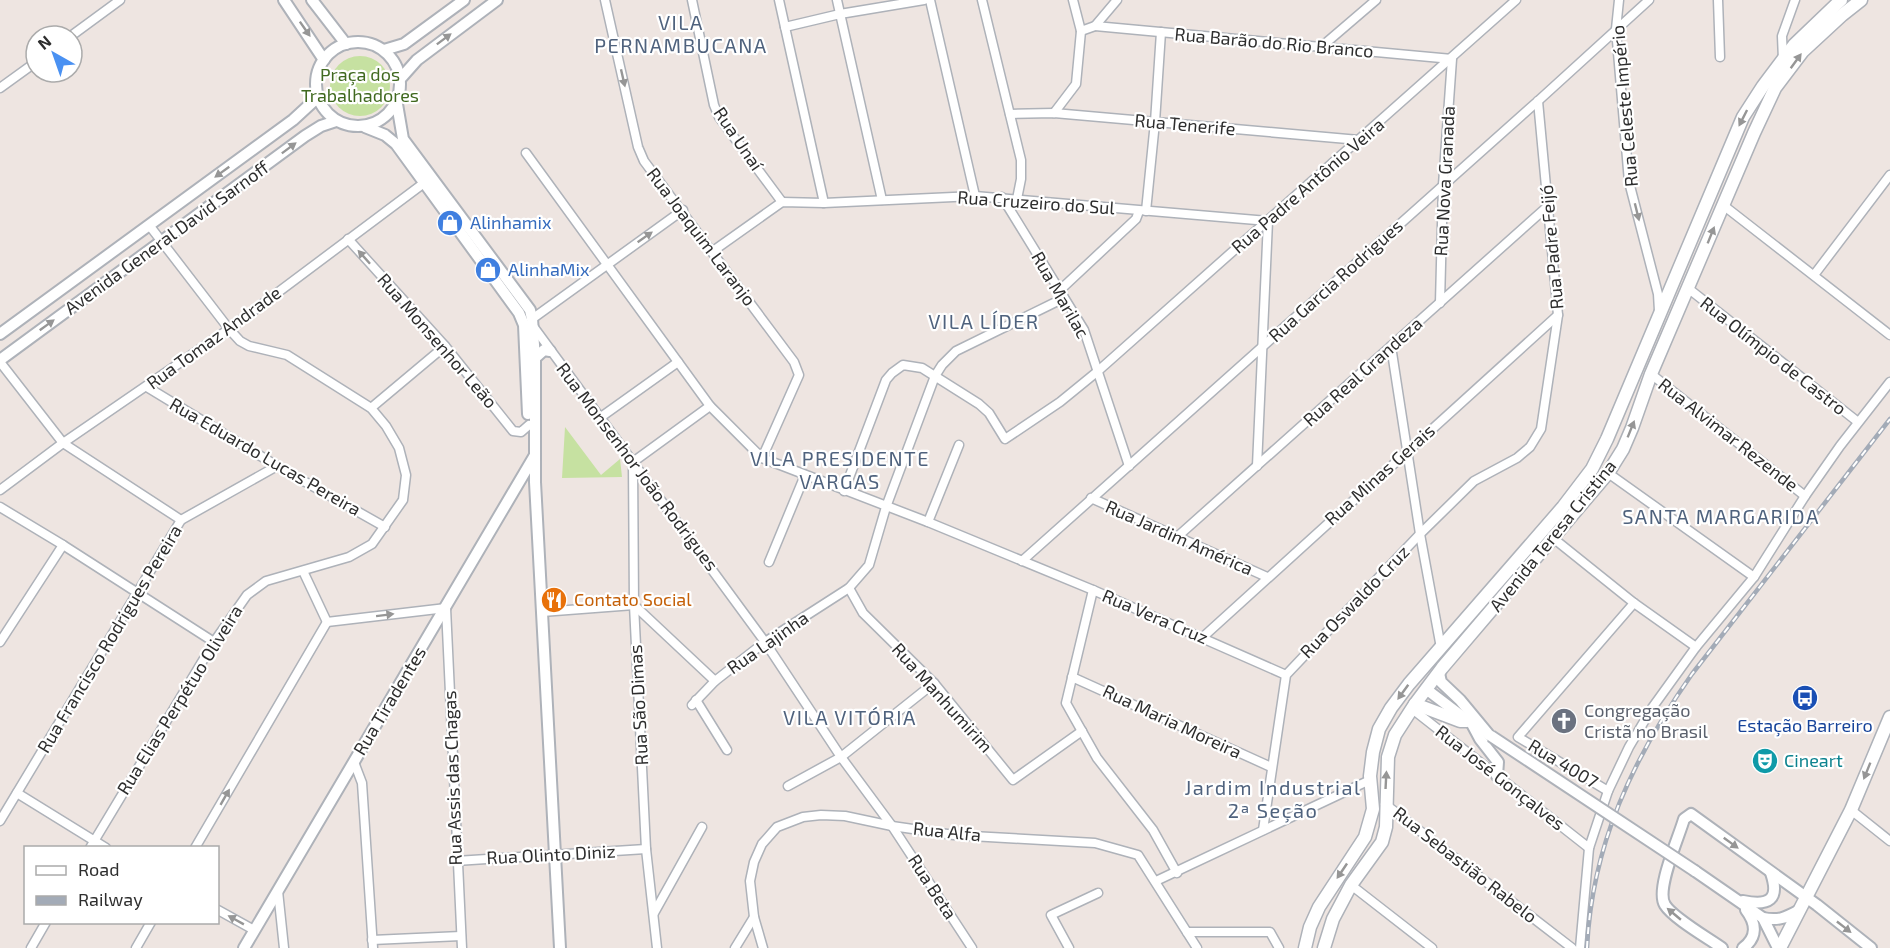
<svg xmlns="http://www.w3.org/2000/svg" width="1890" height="948" font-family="'Exo 2',sans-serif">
  <rect width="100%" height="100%" fill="#eee5e1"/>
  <!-- green -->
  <g fill="#c6e1a1">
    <circle cx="360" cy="86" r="30"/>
    <path d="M565 427 601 475 620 459 622 477 562 478Z"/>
  </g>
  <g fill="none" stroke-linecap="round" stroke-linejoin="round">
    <!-- minor casing -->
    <g stroke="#aeb2b9" stroke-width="11">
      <g id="minor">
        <path d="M605 0 638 147 644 161 794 362 799 375 762 458"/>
        <path d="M692 0 714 105 719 117 782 202"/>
        <path d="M779 0 824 203"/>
        <path d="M837 0 882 200"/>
        <path d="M930 0 975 196"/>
        <path d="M982 0 1021 160V179L1017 199"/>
        <path d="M1619 0 1616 29 1629 182 1658 294 1659 311"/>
        <path d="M1718 0 1720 57"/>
        <path d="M1095 26 1452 59 1443 185 1440 303"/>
        <path d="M785 27 840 14 924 0"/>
        <path d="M1081 31 1095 26 1117 0"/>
        <path d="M71 36 120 0"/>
        <path d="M1320 48 1376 0"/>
        <path d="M1783 60 1782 36 1795 0"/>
        <path d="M0 88 36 62"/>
        <path d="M1054 113 1076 84 1081 31 1073 0"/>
        <path d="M1010 114 1054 113 1359 140"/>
        <path d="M526 153 710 406 762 458 928 522 1093 590 1286 675"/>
        <path d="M1002 197 1084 330 1129 466"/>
        <path d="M1723 205 1890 335"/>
        <path d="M1146 211 1155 122 1161 32"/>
        <path d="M348 239 445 346 513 431 521 432 529 425"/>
        <path d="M713 251 782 202 824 203 975 196 1268 221 1257 466"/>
        <path d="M1814 275 1890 175"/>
        <path d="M1689 289 1858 422"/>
        <path d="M1059 291 1136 219 1139 211"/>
        <path d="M532 319 683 210"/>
        <path d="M533 326 765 642 841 757 892 826 972 948"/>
        <path d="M1391 346 1420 534 1441 648"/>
        <path d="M0 362 63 443 181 520"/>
        <path d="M1651 374 1805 496"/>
        <path d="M147 387 277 466 385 527"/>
        <path d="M371 408 445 346"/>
        <path d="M601 417 678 362"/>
        <path d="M1608 473 1754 577"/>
        <path d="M0 490 63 443 229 329 424 183"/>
        <path d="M844 491 886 380 892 373 903 365 922 368 979 404 989 413 1005 439 1060 402 1098 371 1516 0"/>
        <path d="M1091 498 1267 577"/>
        <path d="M0 507 63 545 214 642"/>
        <path d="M928 522 959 445"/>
        <path d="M1177 537 1548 206"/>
        <path d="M1553 538 1634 603 1696 647"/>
        <path d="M1022 561 1538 101 1649 0"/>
        <path d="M769 562 805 475"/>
        <path d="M303 571 327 622"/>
        <path d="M849 588 863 613 934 683 1013 780 1082 731"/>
        <path d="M1093 590 1066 703 1097 758 1153 830 1177 873"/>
        <path d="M542 612 634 605 715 681"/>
        <path d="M327 622 446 608 462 948"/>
        <path d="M1203 637 1558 315"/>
        <path d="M0 642 63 545"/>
        <path d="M1072 677 1271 767"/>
        <path d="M696 700 727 750"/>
        <path d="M692 705 715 681 765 642 849 588 869 565 886 507 935 376 942 365 956 351 1064 298"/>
        <path d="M1411 708 1589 848"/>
        <path d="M354 762 362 783 373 948"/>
        <path d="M788 786 841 757 934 683"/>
        <path d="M1608 791 1518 737 1634 603"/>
        <path d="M17 793 106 848"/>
        <path d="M1385 804 1572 948"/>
        <path d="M1851 810 1890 841"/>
        <path d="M0 821 181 520 277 466"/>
        <path d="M1263 830 1286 675 1420 534 1474 481 1517 458 1530 447 1541 429 1558 315 1538 101"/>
        <path d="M90 848 214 642 247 595 266 581 349 557 372 544 403 500 406 475 399 448 386 426 371 408 287 355 249 346 240 341 229 329 149 225"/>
        <path d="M195 848 327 622"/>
        <path d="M456 861 646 849"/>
        <path d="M1156 881 1370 780"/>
        <path d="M1351 885 1432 948"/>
        <path d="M278 891 284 948"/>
        <path d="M218 910 254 930"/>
        <path d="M654 913 702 827"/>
        <path d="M1187 932H1270L1279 948"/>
        <path d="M372 940 461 936"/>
        <path d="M31 948 46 922"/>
        <path d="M136 948 151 922"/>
        <path d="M657 948 646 849 634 605 633 462 710 406"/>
        <path d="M735 948 754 917"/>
        <path d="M763 948 754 917 750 881 754 862 762 844 777 827 803 817 821 815 845 816 892 826 954 835 1095 843 1138 855 1197 948"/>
        <path d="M1069 948 1051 915 1098 893"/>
        <path d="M1580 948 1589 848 1608 791 1629 747 1652 708 1696 647 1754 577 1805 496 1840 446 1890 382"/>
      </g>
    </g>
    <!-- tertiary casing -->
    <g stroke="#aeb2b9" stroke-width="14">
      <g id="tertiary">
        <path d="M284 0 324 60"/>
        <path d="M312 0 346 44"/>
        <circle cx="358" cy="84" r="42"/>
        <path d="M384 50 404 44 464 0"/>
        <path d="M401 78 417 60 497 0"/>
        <path d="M397 104 403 139 530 310 532 319 535 358V482L560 948"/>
        <path d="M365 127 385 135 396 144 519 313 524 325 528 414"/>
        <path d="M0 334 293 120 318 97"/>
        <path d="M535 358 544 350 550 351"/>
        <path d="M0 360 305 136 321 126 336 121"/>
        <path d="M1439 673 1441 682 1460 700 1489 735"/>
        <path d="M1426 689 1468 721"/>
        <path d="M1472 724 1480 739 1498 762 1497 776"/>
        <path d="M1695 871 1763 918C1778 921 1785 918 1798 911"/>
        <path d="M1743 901C1769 906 1780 900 1771 873"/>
        <path d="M1763 918 1778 948"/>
        <path d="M244 948 535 455"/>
        <path d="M1722 948C1708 938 1673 918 1665 905 1655 890 1679 837 1684 819L1691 814 1817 905 1871 948"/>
        <path d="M1743 948C1758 937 1756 923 1746 910"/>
      </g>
    </g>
    <!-- secondary casing -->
    <g stroke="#aeb2b9" stroke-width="15">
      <g id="secondary">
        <path d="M1415 704 1460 721H1467"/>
        <path d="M1305 948 1310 927 1319 907 1365 837 1373 809 1370 776 1373 752 1379 729 1391 708 1409 684 1563 507 1592 469 1607 439 1743 117 1763 86 1794 45 1841 0"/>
        <path d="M1324 948 1333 919 1351 885 1382 842 1386 827 1388 757 1395 735 1415 704 1442 668 1608 473 1623 449 1632 428 1651 374 1754 133 1775 88 1803 51 1842 15 1861 0"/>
        <path d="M1780 948 1851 810 1890 717"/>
      </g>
    </g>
    <!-- minor -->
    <use href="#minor" stroke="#fff" stroke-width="8"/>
    <!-- tertiary -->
    <use href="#tertiary" stroke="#fff" stroke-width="10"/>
    <!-- secondary -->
    <use href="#secondary" stroke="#fff" stroke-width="12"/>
    <!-- rail casing -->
    <g stroke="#a3abb7" stroke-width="4.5">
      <path id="rail" d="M1587 948C1592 844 1633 758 1692 674L1890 419"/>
    </g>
    <!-- rail -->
    <use href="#rail" stroke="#fff" stroke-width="2" stroke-dasharray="7" stroke-linecap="butt"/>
    <!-- tertiary-bridge casing -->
    <g stroke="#aeb2b9" stroke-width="14" stroke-linecap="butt">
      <path id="tertiary-bridge" d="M1491 736 1695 871"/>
    </g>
    <!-- tertiary-bridge -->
    <use href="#tertiary-bridge" stroke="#fff" stroke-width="10"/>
  </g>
  <!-- one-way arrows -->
  <defs><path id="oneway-solid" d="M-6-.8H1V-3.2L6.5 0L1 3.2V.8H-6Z" transform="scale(1.5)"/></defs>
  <g fill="#969696">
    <use href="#oneway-solid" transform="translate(305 29) rotate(55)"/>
    <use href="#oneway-solid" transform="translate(444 39) rotate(-37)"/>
    <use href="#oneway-solid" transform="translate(1796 61) rotate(-54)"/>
    <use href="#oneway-solid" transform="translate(623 78) rotate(77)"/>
    <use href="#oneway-solid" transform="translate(1743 118) rotate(117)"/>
    <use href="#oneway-solid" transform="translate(289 148) rotate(-37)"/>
    <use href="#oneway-solid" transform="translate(222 172) rotate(144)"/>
    <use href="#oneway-solid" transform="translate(1637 212) rotate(76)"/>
    <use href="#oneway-solid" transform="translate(1711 235) rotate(-68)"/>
    <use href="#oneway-solid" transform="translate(645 237) rotate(-35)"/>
    <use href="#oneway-solid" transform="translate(364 257) rotate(-132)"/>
    <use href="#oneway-solid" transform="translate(47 325) rotate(-36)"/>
    <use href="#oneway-solid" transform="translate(1631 429) rotate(-68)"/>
    <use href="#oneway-solid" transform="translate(385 615) rotate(-7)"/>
    <use href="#oneway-solid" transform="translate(1403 692) rotate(126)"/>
    <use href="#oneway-solid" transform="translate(1867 771) rotate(112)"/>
    <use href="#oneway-solid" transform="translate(1386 780) rotate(-87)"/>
    <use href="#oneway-solid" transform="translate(225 797) rotate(-60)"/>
    <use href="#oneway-solid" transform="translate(1731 843) rotate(36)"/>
    <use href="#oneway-solid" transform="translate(1342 871) rotate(124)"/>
    <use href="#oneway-solid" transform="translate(1674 914) rotate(-140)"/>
    <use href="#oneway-solid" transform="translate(236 920) rotate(-151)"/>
    <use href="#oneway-solid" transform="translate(1844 927) rotate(38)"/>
  </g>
  <!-- icons -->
  <defs>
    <g id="shop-disc" transform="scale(1.35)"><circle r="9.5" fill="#3f7fe0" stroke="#fff"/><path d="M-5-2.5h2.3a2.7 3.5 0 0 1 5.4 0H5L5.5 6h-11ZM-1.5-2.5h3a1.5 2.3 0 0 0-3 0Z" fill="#fff"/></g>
    <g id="restaurant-disc" transform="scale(1.35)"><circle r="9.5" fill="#e8710a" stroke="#fff"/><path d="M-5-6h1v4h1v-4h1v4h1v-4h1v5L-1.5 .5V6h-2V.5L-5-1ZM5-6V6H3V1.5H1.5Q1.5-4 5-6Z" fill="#fff"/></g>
    <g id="bus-disc" transform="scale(1.35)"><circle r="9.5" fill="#1a4fb4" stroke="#fff"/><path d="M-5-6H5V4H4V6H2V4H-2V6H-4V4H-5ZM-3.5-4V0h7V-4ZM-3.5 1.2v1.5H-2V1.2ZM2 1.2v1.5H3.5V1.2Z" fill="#fff"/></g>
    <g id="church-disc" transform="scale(1.35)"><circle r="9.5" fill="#6b7280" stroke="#fff"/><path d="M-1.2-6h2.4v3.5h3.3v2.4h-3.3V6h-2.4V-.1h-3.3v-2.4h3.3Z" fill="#fff"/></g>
    <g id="theatre-disc" transform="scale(1.35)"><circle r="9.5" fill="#0f9aa8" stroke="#fff"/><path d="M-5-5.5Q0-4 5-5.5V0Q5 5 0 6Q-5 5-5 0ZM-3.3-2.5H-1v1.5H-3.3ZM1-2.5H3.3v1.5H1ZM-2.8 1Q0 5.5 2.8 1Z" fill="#fff"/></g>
  </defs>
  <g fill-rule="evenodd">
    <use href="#shop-disc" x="450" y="223"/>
    <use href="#shop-disc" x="488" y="270"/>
    <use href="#restaurant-disc" x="554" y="600"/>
    <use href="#bus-disc" x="1805" y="698"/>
    <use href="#church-disc" x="1564" y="721"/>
    <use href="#theatre-disc" x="1765" y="761"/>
  </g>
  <g text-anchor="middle" stroke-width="4.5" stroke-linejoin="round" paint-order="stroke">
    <!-- street labels -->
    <g font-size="18" fill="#2e2e2e" stroke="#fff">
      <text transform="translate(1274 43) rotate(5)" y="6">Rua Barão do Rio Branco</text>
      <text transform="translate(1625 106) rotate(-95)" y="6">Rua Celeste Império</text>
      <text transform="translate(1185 125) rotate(5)" y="6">Rua Tenerife</text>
      <text transform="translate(738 139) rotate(56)" y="6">Rua Unaí</text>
      <text transform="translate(1445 181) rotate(-87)" y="6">Rua Nova Granada</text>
      <text transform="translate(1308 186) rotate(-41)" y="6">Rua Padre Antônio Veira</text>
      <text transform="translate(1036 203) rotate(4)" y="6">Rua Cruzeiro do Sul</text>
      <text transform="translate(701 237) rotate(53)" y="6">Rua Joaquim Laranjo</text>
      <text transform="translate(167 238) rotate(-36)" y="6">Avenida General David Sarnoff</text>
      <text transform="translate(1552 247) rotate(-95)" y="6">Rua Padre Feijó</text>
      <text transform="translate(1336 281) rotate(-42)" y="6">Rua Garcia Rodrigues</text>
      <text transform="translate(1060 295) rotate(60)" y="6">Rua Marilac</text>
      <text transform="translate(214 338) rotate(-36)" y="6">Rua Tomaz Andrade</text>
      <text transform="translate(437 341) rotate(49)" y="6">Rua Monsenhor Leão</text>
      <text transform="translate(1773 356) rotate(38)" y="6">Rua Olímpio de Castro</text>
      <text transform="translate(1363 372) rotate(-42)" y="6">Rua Real Grandeza</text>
      <text transform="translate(1728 435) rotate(38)" y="6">Rua Alvimar Rezende</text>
      <text transform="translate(265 457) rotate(30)" y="6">Rua Eduardo Lucas Pereira</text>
      <text transform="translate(637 467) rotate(53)" y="6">Rua Monsenhor João Rodrigues</text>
      <text transform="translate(1380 475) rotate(-42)" y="6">Rua Minas Gerais</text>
      <text transform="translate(1553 536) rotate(-51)" y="6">Avenida Teresa Cristina</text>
      <text transform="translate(1179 538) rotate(24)" y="6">Rua Jardim América</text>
      <text transform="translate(1355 602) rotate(-46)" y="6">Rua Oswaldo Cruz</text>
      <text transform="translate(1155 617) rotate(23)" y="6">Rua Vera Cruz</text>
      <text transform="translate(110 639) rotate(-59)" y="6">Rua Francisco Rodrigues Pereira</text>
      <text transform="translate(768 643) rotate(-35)" y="6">Rua Lajinha</text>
      <text transform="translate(942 698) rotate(48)" y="6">Rua Manhumirim</text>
      <text transform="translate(180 700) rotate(-58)" y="6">Rua Elias Perpétuo Oliveira</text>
      <text transform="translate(390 701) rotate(-59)" y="6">Rua Tiradentes</text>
      <text transform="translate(639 705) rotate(-93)" y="6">Rua São Dimas</text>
      <text transform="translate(1172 722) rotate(25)" y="6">Rua Maria Moreira</text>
      <text transform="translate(1563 764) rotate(31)" y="6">Rua 4007</text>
      <text transform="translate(453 778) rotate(-92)" y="6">Rua Assis das Chagas</text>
      <text transform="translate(1500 778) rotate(38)" y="6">Rua José Gonçalves</text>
      <text transform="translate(947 832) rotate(6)" y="6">Rua Alfa</text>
      <text transform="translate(551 855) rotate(-3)" y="6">Rua Olinto Diniz</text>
      <text transform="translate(1465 865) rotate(38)" y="6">Rua Sebastião Rabelo</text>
      <text transform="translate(932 887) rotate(57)" y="6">Rua Beta</text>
    </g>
    <!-- park labels -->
    <g font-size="18" fill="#40691f" stroke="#fff">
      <text x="360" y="81">Praça dos<tspan x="360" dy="21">Trabalhadores</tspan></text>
    </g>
    <!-- shop labels -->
    <g font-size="18" fill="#366cbe" stroke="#fff" text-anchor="start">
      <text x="470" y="229">Alinhamix</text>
      <text x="508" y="276">AlinhaMix</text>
    </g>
    <!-- food labels -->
    <g font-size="18" fill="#c56008" stroke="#fff" text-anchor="start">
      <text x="574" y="606">Contato Social</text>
    </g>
    <!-- worship labels -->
    <g font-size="18" fill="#5b616d" stroke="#fff" text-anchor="start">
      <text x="1584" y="717">Congregação<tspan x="1584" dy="21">Cristã no Brasil</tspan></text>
    </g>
    <!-- transit labels -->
    <g font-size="18" fill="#164399" stroke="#fff">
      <text x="1805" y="732">Estação Barreiro</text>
    </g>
    <!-- culture labels -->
    <g font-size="18" fill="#0d838f" stroke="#fff" text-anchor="start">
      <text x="1784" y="767">Cineart</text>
    </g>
    <!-- neighbourhood labels -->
    <g font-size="20" letter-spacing="1.5" fill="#4f627d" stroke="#fff">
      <text x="681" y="30">VILA<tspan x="681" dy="23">PERNAMBUCANA</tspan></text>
      <text x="984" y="329">VILA LÍDER</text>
      <text x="840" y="466">VILA PRESIDENTE<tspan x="840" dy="23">VARGAS</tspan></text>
      <text x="1721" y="524">SANTA MARGARIDA</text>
      <text x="850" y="725">VILA VITÓRIA</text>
      <text x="1273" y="795">Jardim Industrial<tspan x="1273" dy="23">2ª Seção</tspan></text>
    </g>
  </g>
  <!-- legend -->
  <rect x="24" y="846" width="195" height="78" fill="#ffffff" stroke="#ababab" stroke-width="1.5"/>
  <rect x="36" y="866" width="30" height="9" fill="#ffffff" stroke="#ababab" stroke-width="1.5"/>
  <text x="78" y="876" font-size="18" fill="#2e2e2e">Road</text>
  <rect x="36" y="896" width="30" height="9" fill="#a3abb7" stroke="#ababab" stroke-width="1.5"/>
  <text x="78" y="906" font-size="18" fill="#2e2e2e">Railway</text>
  <!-- north arrow -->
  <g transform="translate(54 54) rotate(320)"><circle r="28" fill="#ffffff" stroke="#ababab" stroke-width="1.5"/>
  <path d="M0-4.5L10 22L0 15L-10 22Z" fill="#4a91f2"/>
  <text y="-9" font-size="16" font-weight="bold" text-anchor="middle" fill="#2e2e2e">N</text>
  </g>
</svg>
